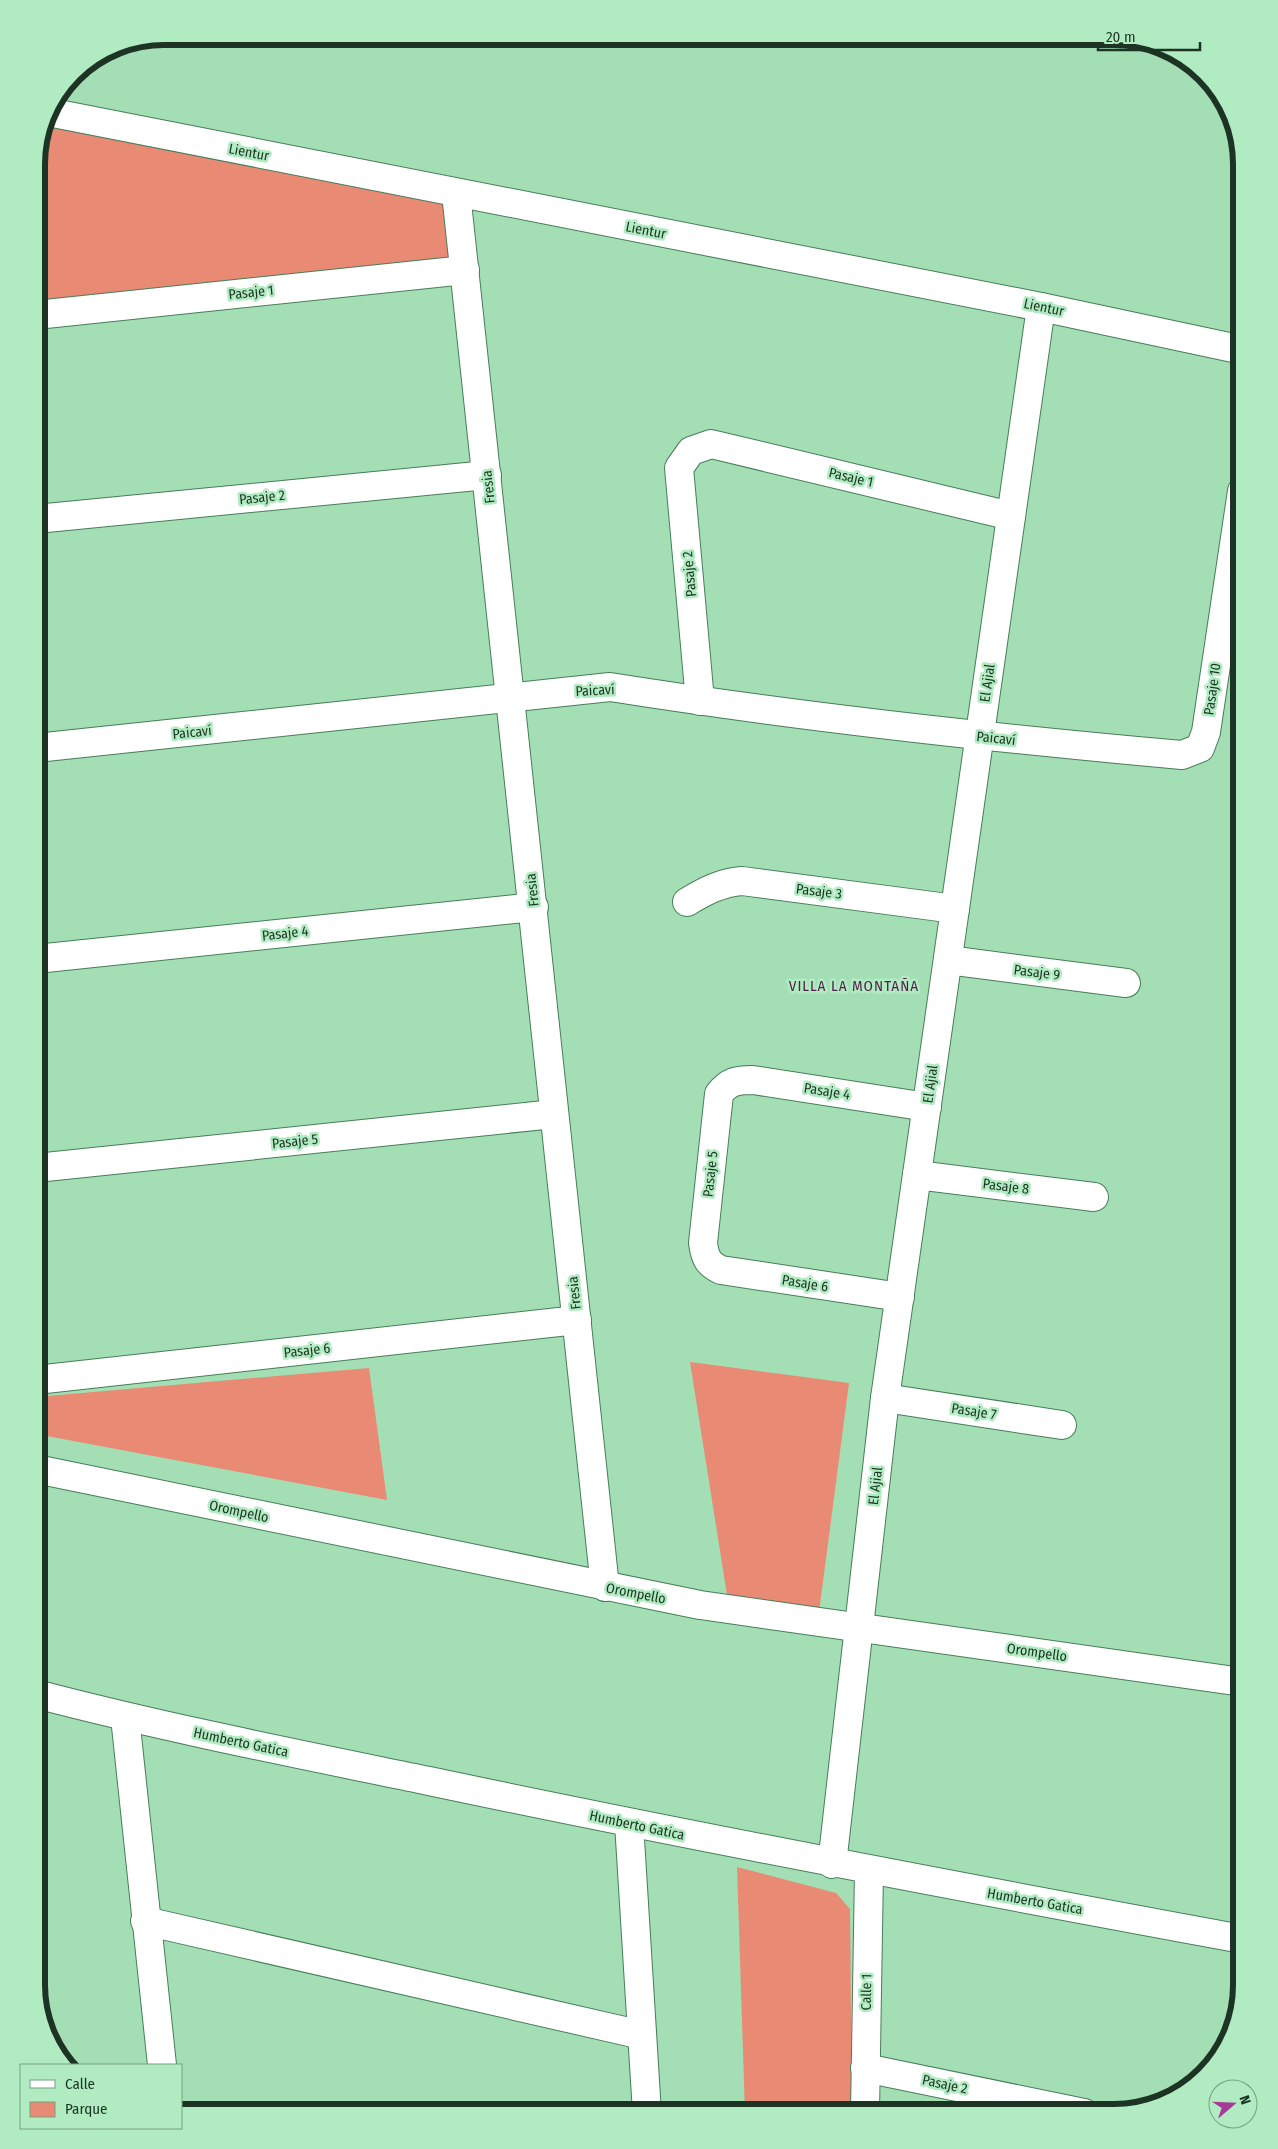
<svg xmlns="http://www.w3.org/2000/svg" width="1278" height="2149" font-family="'Fira Sans Condensed',sans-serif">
  <rect width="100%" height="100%" fill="#a4deb5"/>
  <!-- green -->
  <g fill="#e98a75">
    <path d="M45 120 448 200 455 262 36 307 37 156Z"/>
    <path d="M690 1362 849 1383 819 1612 728 1601Z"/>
    <path d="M369 1368 387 1500 36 1434V1397Z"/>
    <path d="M737 1867 836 1893 850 1909 852 2113H745Z"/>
  </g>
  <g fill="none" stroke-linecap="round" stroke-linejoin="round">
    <!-- minor casing -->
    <g stroke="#467e59" stroke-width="30">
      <g id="minor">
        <path d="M48 112 1041 307 1238 349 1242 353"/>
        <path d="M456 193 605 1587"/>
        <path d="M36 315 465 270"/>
        <path d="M36 519 487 475"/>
        <path d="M700 701 679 468 691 451 711 444 1011 516"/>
        <path d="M36 748 610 687C800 717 991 738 1182 755L1200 748 1206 732 1242 491"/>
        <path d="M687 902C705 891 720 883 742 881L955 909"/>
        <path d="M36 959 534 907"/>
        <path d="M948 960 1126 983"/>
        <path d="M36 1168 554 1114"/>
        <path d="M917 1175 1094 1197"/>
        <path d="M900 1297 721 1270C708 1264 705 1258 703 1243L719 1094C729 1081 737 1080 753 1080L927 1107"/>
        <path d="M36 1380 577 1320"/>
        <path d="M885 1398 1062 1425"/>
        <path d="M36 1469 700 1605 1242 1682"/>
        <path d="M36 1694C166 1728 298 1754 429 1781 699 1838 970 1889 1242 1939"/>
        <path d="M125 1717 162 2065"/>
        <path d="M629 1823 647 2113"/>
        <path d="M832 1864 885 1398 1041 307"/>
        <path d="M145 1921 642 2035"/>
        <path d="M865 2068 1084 2113"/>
        <path d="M865 2113 869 1871"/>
      </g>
    </g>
    <!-- minor -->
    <use href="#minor" stroke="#fff" stroke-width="28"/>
  </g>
  <g text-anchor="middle" stroke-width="5" stroke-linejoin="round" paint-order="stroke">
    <!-- street labels -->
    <g font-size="14" fill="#1d3424" stroke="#b0ebc1">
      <text transform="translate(249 152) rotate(11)" y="5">Lientur</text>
      <text transform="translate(646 230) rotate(11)" y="5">Lientur</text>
      <text transform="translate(251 292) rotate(-6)" y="5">Pasaje 1</text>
      <text transform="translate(1044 307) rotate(12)" y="5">Lientur</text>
      <text transform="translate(851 477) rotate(13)" y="5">Pasaje 1</text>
      <text transform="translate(488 487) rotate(-96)" y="5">Fresia</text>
      <text transform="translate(262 497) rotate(-6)" y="5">Pasaje 2</text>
      <text transform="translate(689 574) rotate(-95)" y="5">Pasaje 2</text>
      <text transform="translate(987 683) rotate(-82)" y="5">El Ajial</text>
      <text transform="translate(1212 689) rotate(-82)" y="5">Pasaje 10</text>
      <text transform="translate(595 690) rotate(-3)" y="5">Paicaví</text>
      <text transform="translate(192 732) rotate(-6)" y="5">Paicaví</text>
      <text transform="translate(996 738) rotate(6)" y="5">Paicaví</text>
      <text transform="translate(532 890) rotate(-96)" y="5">Fresia</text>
      <text transform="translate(819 891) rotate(7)" y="5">Pasaje 3</text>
      <text transform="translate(285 933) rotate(-6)" y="5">Pasaje 4</text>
      <text transform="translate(1037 972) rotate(7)" y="5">Pasaje 9</text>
      <text transform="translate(930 1084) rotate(-82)" y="5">El Ajial</text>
      <text transform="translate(827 1091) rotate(9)" y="5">Pasaje 4</text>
      <text transform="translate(295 1141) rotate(-6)" y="5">Pasaje 5</text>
      <text transform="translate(710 1174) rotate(-84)" y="5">Pasaje 5</text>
      <text transform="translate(1006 1186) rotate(7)" y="5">Pasaje 8</text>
      <text transform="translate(805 1283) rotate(9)" y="5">Pasaje 6</text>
      <text transform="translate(574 1293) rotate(-96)" y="5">Fresia</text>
      <text transform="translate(307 1350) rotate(-6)" y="5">Pasaje 6</text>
      <text transform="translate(974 1411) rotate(9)" y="5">Pasaje 7</text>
      <text transform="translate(875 1486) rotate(-83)" y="5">El Ajial</text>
      <text transform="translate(239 1511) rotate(12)" y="5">Orompello</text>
      <text transform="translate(636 1593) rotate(11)" y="5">Orompello</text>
      <text transform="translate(1037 1652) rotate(8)" y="5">Orompello</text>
      <text transform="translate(241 1742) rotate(12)" y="5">Humberto Gatica</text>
      <text transform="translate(637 1825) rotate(12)" y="5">Humberto Gatica</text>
      <text transform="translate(1035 1901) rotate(10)" y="5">Humberto Gatica</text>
      <text transform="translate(866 1992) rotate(-89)" y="5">Calle 1</text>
      <text transform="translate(945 2084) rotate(12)" y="5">Pasaje 2</text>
    </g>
    <!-- neighbourhood labels -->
    <g font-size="15" letter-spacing="1" fill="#541f4c" stroke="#b0ebc1">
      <text x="854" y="991">VILLA LA MONTAÑA</text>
    </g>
  </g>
  <!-- crop -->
  <path d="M0 0H1278V2149H0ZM164 45H1114A119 119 0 0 1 1233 164V1985A119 119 0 0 1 1114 2104H164A119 119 0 0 1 45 1985V164A119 119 0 0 1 164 45Z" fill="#b0ebc1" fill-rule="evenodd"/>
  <path fill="none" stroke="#1d3424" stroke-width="6" d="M164 45H1114A119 119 0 0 1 1233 164V1985A119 119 0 0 1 1114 2104H164A119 119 0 0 1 45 1985V164A119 119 0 0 1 164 45Z"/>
  <!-- legend -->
  <rect x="20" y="2064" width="162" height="65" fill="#b0ebc1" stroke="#75a282"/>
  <rect x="30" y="2080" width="25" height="8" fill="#ffffff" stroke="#75a282"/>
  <text x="65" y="2089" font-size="15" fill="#1d3424">Calle</text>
  <rect x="30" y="2102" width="25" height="15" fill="#e98a75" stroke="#75a282"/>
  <text x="65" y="2114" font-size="15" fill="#1d3424">Parque</text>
  <!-- north arrow -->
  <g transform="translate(1233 2104) rotate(71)"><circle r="24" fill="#b0ebc1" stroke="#75a282"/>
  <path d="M0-4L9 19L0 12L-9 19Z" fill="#a73a98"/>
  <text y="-8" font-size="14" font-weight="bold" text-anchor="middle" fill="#1d3424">N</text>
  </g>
  <!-- scale -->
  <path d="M1098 42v8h102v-8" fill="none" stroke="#1d3424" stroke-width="2.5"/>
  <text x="1106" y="42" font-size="15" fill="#1d3424" stroke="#b0ebc1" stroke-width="4" paint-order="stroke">20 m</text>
</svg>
